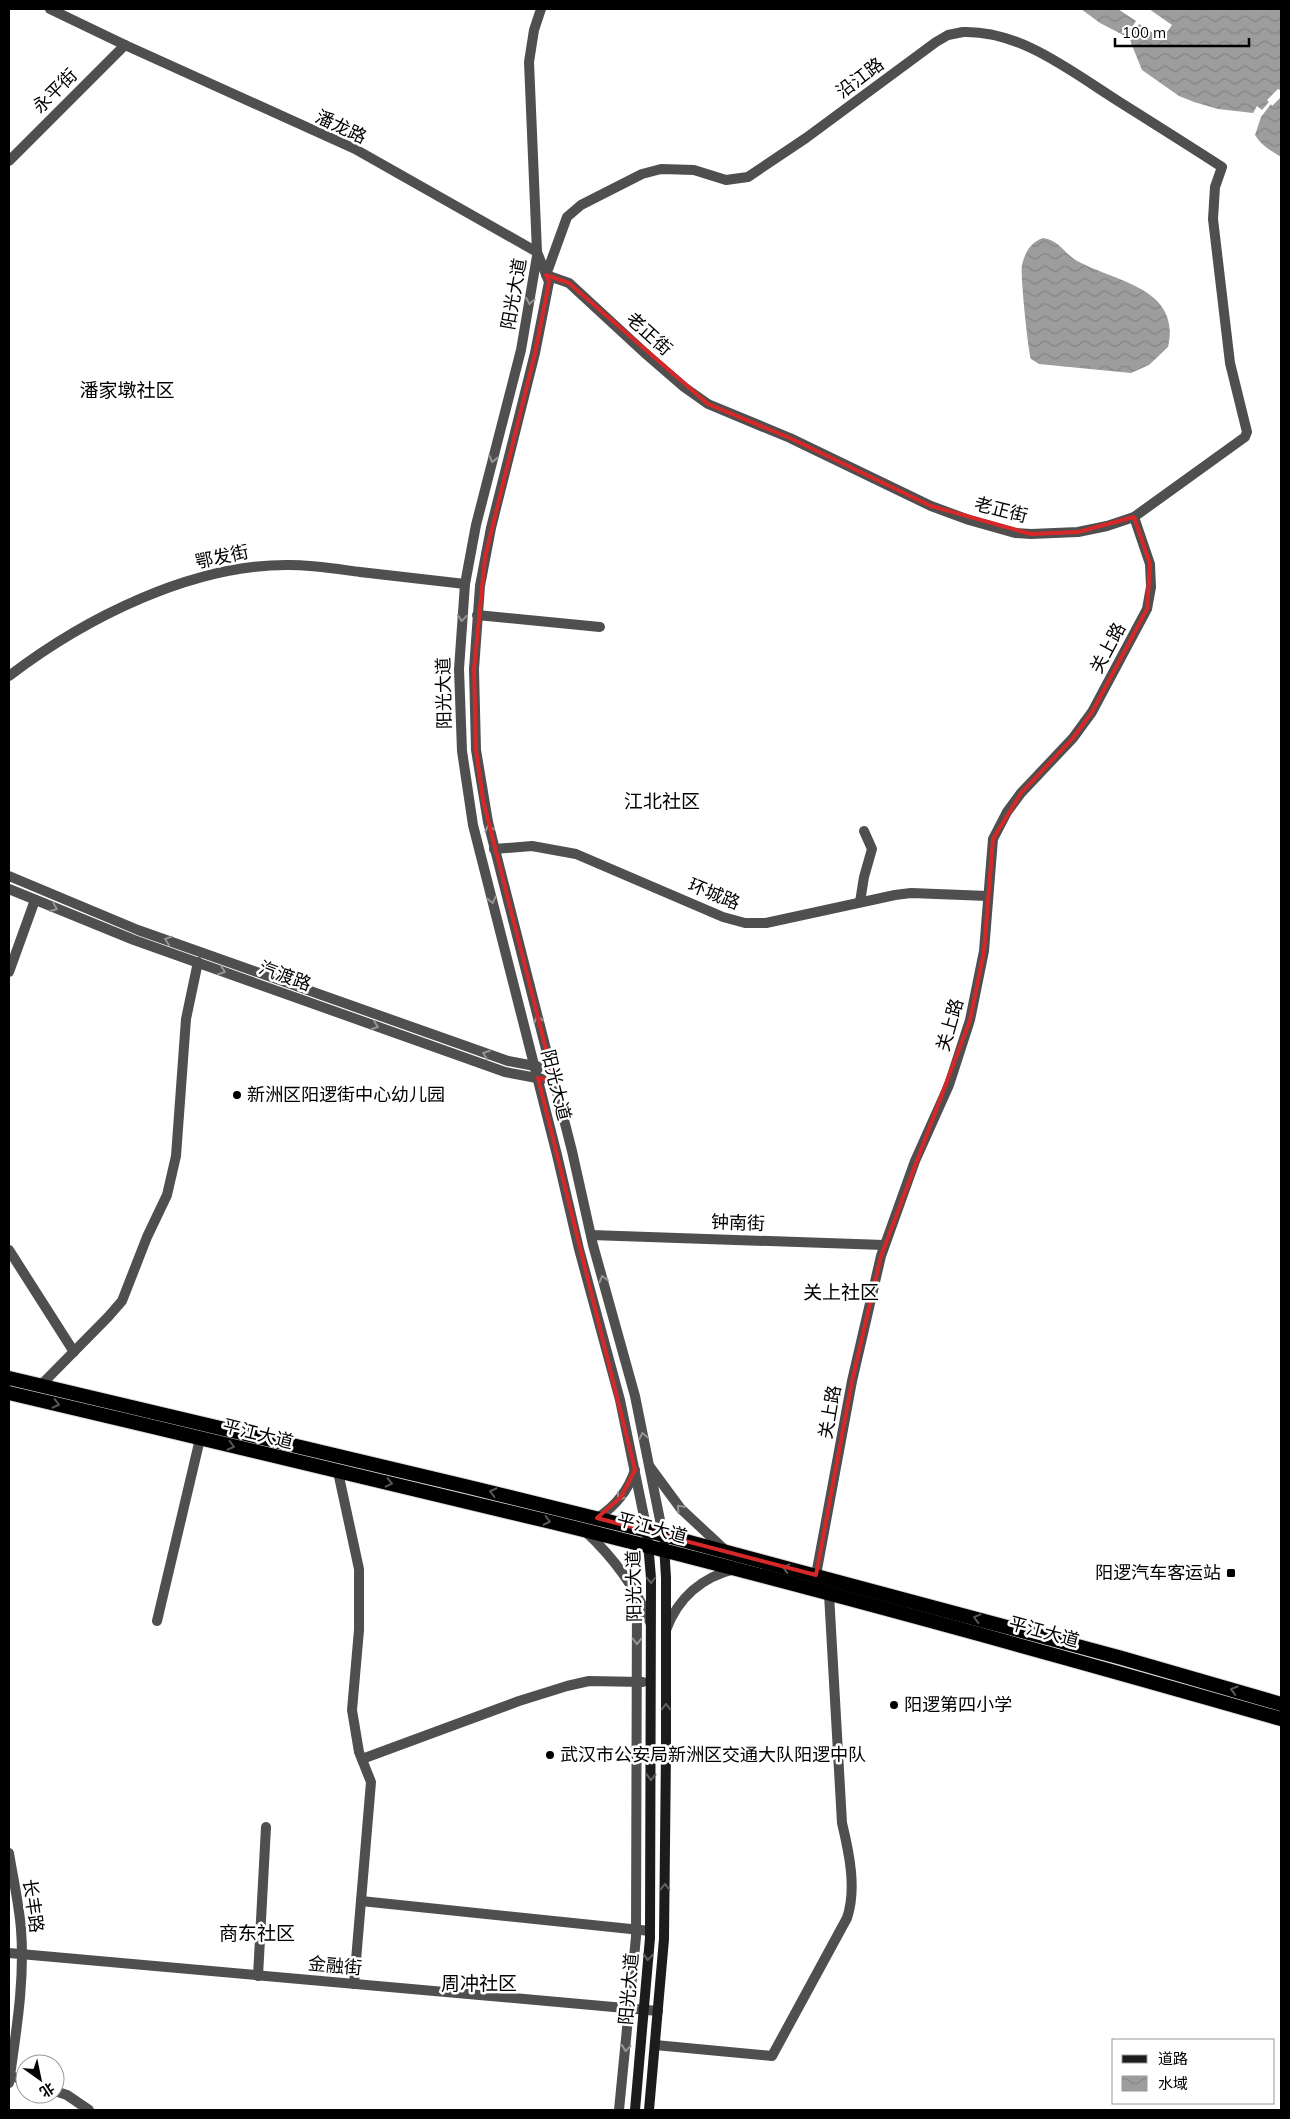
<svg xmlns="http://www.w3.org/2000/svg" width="1290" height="2119" font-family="Mulish,'Noto Sans SC',sans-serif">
  <defs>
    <pattern id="water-waves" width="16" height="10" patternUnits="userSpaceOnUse" patternTransform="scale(1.25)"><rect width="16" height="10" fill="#9d9d9d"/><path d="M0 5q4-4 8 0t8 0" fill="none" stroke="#858585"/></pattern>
  </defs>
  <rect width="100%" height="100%" fill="#fff"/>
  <!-- water -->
  <g fill="url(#water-waves)">
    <path d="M1081 9H1281V157C1271 151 1261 145 1255 135L1261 117 1253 113 1218 109 1194 102 1179 96 1142 70 1129 38 1100 23Z"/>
    <path d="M1043 238C1058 240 1063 251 1074 259 1112 282 1182 286 1168 347L1149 365 1131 373 1039 364 1031 359C1028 350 1020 273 1022 265 1025 252 1031 242 1043 238Z"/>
  </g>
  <!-- pier -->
  <g fill="#fff">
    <path d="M1118 9H1149L1172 25 1162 39 1139 24 1128 39 1131 41 1130 43 1125 38 1136 21Z"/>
    <path d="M1281 88V97L1272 106 1271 104 1261 117 1253 113 1257 106 1262 110 1269 102 1267 100 1278 89 1280 90Z"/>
  </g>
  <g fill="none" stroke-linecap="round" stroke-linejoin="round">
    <!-- trunk casing -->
    <g stroke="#dbdbdb" stroke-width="16">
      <g id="trunk">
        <path d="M9 1378 465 1486 652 1532 1122 1658 1281 1704"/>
        <path d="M9 1393C191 1436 373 1478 555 1523 798 1583 1040 1650 1281 1719"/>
      </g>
    </g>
    <!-- minor -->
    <g stroke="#4f4f4f" stroke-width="10">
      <path d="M50 9 125 45"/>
      <path d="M963 32C1020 30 1072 72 1118 101 1153 123 1188 145 1222 167L1215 187 1213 219 1230 363 1247 432 1245 437 1134 517 1107 526 1078 532 1031 534 1015 533 969 520 931 506 790 438 708 404 684 387 647 355 569 283 546 275 567 217 581 205 642 174 661 169 694 170 726 180 748 177 806 138 936 42 948 35Z"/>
      <path d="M537 252 529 62 534 30 541 9"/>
      <path d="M477 615 600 627"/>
      <path d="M9 676C85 618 192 564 289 565 313 565 337 569 360 572 395 576 430 580 465 584"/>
      <path d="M494 849 532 846 576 854 723 917 745 923H766L895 895 911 893 988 896"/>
      <path d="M860 902 864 877 872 849 864 831"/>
      <path d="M9 972 35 900"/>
      <path d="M591 1235 884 1245"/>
      <path d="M9 1250 74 1352"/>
      <path d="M41 1385 108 1317 122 1301 147 1237 167 1195 176 1156 186 1019 198 962"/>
      <path d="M650 1467 681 1509 724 1549"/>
      <path d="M338 1472 359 1569V1630L352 1710 359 1752 371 1782 354 1984"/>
      <path d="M597 1518C616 1506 628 1491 635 1470"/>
      <path d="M585 1531C614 1558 635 1586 650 1622"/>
      <path d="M816 1575 852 1381 881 1256 915 1161 949 1085 970 1020 984 951 993 839 1007 812 1021 793 1073 738 1092 712 1147 609 1151 587 1150 564 1134 517"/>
      <path d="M157 1621 200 1439"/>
      <path d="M666 1630C678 1598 702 1577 735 1569"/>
      <path d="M362 1759 519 1701 567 1686 589 1681 643 1682"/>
      <path d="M361 1901 650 1931"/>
      <path d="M258 1976 266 1827"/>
      <path d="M655 2045 772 2056 847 1918C857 1889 849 1852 842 1823L829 1594"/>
      <path d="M10 2076 25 2080"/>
      <path d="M55 2091 67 2095 89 2110"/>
      <path d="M619 2110 636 1937 637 1593"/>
    </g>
    <!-- tertiary -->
    <g stroke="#4f4f4f" stroke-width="10">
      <path d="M9 161 125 45 355 149 537 252"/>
      <path d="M537 252 549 282 535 353 491 528 480 586 474 669 476 750 488 822 572 1151 593 1245 635 1396 663 1535"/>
      <path d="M537 256 521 350 476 525 465 584 459 669 462 751 473 825 557 1155 579 1249 620 1400 647 1531"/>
      <path d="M9 876 138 930 508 1061 540 1067"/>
      <path d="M9 889 134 940 505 1072 542 1079"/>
      <path d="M9 1853C13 1878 19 1904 21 1929 25 1981 16 2032 9 2083"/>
      <path d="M9 1953 658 2011"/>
    </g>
    <!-- secondary -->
    <g stroke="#1c1c1c" stroke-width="10">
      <path d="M635 2110 650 1938 651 1578 647 1531"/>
      <path d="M649 2110 664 1939 666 1751V1578L664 1544"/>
    </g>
    <!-- trunk -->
    <use href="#trunk" stroke="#000" stroke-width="14"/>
  </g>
  <!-- one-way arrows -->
  <defs><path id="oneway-chevron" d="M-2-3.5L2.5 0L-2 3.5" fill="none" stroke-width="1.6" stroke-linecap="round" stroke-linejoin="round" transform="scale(1.25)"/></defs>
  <g stroke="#959595">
    <use href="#oneway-chevron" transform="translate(530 301) rotate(100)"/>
    <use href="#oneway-chevron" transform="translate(493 459) rotate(104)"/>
    <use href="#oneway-chevron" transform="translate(462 618) rotate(95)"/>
    <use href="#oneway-chevron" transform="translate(489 828) rotate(-104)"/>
    <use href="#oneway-chevron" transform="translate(492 900) rotate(76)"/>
    <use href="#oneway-chevron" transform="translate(54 908) rotate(23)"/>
    <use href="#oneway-chevron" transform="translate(168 940) rotate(-161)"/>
    <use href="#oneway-chevron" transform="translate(222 971) rotate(20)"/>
    <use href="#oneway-chevron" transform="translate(538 1019) rotate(-104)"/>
    <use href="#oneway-chevron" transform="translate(375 1026) rotate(20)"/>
    <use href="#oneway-chevron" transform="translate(486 1054) rotate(-160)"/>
    <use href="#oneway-chevron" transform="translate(603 1279) rotate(-105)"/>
    <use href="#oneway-chevron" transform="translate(643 1436) rotate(-102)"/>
    <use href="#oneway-chevron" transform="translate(620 1497) rotate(128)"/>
    <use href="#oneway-chevron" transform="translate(680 1508) rotate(-131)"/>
    <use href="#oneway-chevron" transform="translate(637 1641) rotate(90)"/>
    <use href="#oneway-chevron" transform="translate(626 2048) rotate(95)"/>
  </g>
  <g stroke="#595959">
    <use href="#oneway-chevron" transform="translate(56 1404) rotate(14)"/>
    <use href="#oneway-chevron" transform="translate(231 1446) rotate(14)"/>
    <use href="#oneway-chevron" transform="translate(389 1483) rotate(13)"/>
    <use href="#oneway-chevron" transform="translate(493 1492) rotate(-166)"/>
    <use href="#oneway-chevron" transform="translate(547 1521) rotate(14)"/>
    <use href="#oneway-chevron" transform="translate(786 1568) rotate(-165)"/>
    <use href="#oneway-chevron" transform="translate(977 1618) rotate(-165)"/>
    <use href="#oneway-chevron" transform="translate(1234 1690) rotate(-164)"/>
  </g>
  <g stroke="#606060">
    <use href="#oneway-chevron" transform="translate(651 1580) rotate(90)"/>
    <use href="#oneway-chevron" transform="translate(666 1707) rotate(-90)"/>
    <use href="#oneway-chevron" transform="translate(651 1777) rotate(91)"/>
    <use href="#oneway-chevron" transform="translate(665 1887) rotate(-89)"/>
    <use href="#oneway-chevron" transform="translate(648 1957) rotate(95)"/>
  </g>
  <!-- marked area -->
  <path fill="none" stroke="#d62828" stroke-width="4" stroke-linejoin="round" d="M546 275 569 283 708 404 790 438 931 506 1031 534 1078 532 1134 517 1150 564 1147 609 1092 712 1073 738 1021 793 993 839 984 951 970 1020 881 1256 852 1381 816 1575 597 1518 621 1497 635 1470 538 1078 554 1081 483 800 476 750 474 669 485 557 535 353 549 282Z"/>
  <!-- markers -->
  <g fill="#000" stroke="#fff" stroke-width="2">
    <circle cx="237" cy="1095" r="5"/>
    <rect x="1226" y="1568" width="10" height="10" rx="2.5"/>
    <circle cx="894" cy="1705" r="5"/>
    <circle cx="550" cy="1755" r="5"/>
  </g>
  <g text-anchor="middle" stroke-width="5" stroke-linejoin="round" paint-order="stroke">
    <!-- street labels -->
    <g font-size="18" fill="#000" stroke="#fff">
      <text transform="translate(860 78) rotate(-37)" y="6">沿江路</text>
      <text transform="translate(55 91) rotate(-45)" y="6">永平街</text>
      <text transform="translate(341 127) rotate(25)" y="6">潘龙路</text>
      <text transform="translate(514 294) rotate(-80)" y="6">阳光大道</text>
      <text transform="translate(649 334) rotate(42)" y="6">老正街</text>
      <text transform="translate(1001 510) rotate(14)" y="6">老正街</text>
      <text transform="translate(222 557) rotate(-12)" y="6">鄂发街</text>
      <text transform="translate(1108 648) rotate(-62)" y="6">关上路</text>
      <text transform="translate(444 693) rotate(-91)" y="6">阳光大道</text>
      <text transform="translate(714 894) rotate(22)" y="6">环城路</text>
      <text transform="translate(285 976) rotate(20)" y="6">汽渡路</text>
      <text transform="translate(950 1025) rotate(-74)" y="6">关上路</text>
      <text transform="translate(556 1085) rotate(76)" y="6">阳光大道</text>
      <text transform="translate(738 1223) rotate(2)" y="6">钟南街</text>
      <text transform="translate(830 1412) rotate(-80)" y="6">关上路</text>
      <text transform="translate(258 1434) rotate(14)" y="6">平江大道</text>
      <text transform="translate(652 1528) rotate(15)" y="6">平江大道</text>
      <text transform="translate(634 1586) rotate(-91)" y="6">阳光大道</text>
      <text transform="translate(1044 1632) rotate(15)" y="6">平江大道</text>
      <text transform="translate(33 1906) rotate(82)" y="6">长丰路</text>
      <text transform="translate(335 1966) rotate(5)" y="6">金融街</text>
      <text transform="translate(629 1989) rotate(-85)" y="6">阳光大道</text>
    </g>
    <!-- poi labels -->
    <g font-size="18" fill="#000" stroke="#fff" text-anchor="start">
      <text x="247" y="1101">新洲区阳逻街中心幼儿园</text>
      <text x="1221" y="1579" text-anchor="end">阳逻汽车客运站</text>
      <text x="904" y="1711">阳逻第四小学</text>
      <text x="560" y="1761">武汉市公安局新洲区交通大队阳逻中队</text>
    </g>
    <!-- neighbourhood labels -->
    <g font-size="19" fill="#000" stroke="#fff">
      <text x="127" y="397">潘家墩社区</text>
      <text x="662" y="808">江北社区</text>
      <text x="841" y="1299">关上社区</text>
      <text x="257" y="1940">商东社区</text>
      <text x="479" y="1990">周冲社区</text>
    </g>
  </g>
  <!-- border -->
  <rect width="1290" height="2119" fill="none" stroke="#000000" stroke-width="20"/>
  <!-- legend -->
  <rect x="1112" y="2039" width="162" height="65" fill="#ffffff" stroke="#999999"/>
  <rect x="1122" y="2055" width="25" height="8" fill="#1c1c1c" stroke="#999999"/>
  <text x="1158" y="2064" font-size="15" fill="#000000">道路</text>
  <rect x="1122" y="2076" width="25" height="15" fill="url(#water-waves)" stroke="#999999"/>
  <text x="1158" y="2089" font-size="15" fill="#000000">水域</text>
  <!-- north arrow -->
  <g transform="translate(40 2079) rotate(147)"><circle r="24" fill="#ffffff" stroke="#999999"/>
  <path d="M0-4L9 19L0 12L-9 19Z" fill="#000000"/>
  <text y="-8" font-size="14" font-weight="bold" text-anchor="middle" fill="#000000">北</text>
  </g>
  <!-- scale -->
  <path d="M1115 38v8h134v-8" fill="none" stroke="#000000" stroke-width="2.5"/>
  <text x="1122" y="38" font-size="15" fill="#000000" stroke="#ffffff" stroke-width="4" paint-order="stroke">100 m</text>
</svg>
